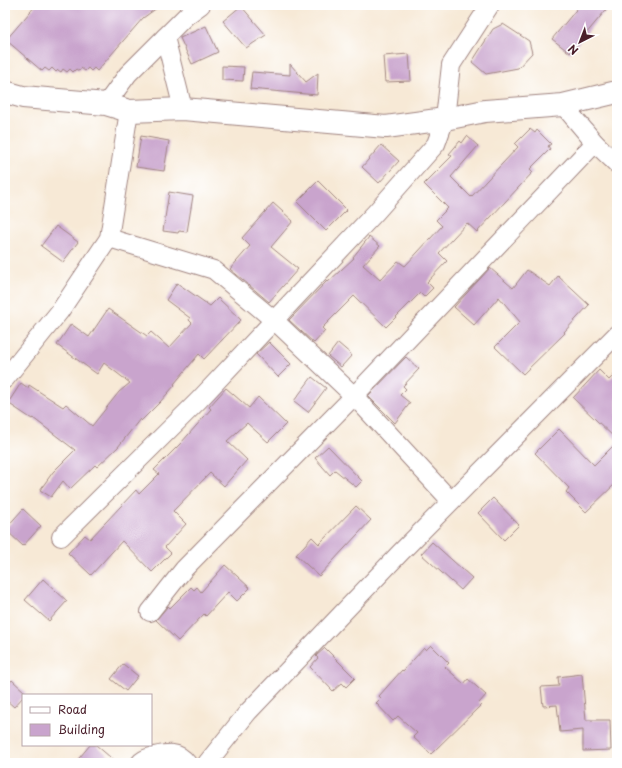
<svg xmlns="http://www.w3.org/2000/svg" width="622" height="768" font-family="'Playpen Sans',sans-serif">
  <rect width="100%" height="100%" fill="#fff"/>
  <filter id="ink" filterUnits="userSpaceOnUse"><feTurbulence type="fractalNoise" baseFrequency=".025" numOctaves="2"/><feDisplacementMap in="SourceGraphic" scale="8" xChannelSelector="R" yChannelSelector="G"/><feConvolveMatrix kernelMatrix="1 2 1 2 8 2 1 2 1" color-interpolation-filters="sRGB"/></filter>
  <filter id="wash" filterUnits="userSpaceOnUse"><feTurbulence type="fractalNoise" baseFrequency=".012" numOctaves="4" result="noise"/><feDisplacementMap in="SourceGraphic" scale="16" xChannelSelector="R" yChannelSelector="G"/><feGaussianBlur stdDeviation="0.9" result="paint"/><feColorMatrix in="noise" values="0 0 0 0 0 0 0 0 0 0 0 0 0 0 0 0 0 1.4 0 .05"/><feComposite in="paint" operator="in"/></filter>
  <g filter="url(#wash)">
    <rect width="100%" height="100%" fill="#f7e9d6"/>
    <g id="blocks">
      <!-- building -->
      <g fill="#c9a4cd">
        <path d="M36 5H161L143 18 97 71 94 68 91 71 88 68 85 71 81 68 79 71 76 69 73 72 70 69 67 72 63 69 61 72 58 70 56 72 52 68 49 71 45 68 42 71 6 40Z"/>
        <path d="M580 5H610L570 53 552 39Z"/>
        <path d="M241 6 266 35 246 48 223 21Z"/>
        <path d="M503 24 529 41 532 53 518 68 486 74 472 62 493 29Z"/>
        <path d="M206 26 218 52 192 64 180 38Z"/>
        <path d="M409 54 411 81 385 82 383 56Z"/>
        <path d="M290 64 306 82 318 73 317 95 250 89 252 72 290 75Z"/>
        <path d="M222 66 244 67 243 81 222 80Z"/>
        <path d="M530 129 535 133 537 130 551 144 548 146 550 149 530 169 533 172 477 232 467 223 439 253 447 261 427 282 433 288 424 297 420 293 386 327 354 296 322 328 325 331 314 343 289 320 327 281 328 282 354 258 353 257 369 237 380 246 363 265 380 280 398 261 405 266 442 226 436 220 448 208 424 184 452 156 449 154 460 141 462 143 467 136 478 146 451 177 471 197 518 147 515 144Z"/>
        <path d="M141 136 169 141 164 171 136 167Z"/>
        <path d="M381 145 399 161 379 183 362 167Z"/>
        <path d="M318 181 347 210 326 231 297 202Z"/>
        <path d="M169 192 193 196 187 232 179 231 178 233 163 231Z"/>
        <path d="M273 203 293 221 271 247 298 269 269 302 230 269 250 246 242 238Z"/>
        <path d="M56 226 78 242 63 262 41 246Z"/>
        <path d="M490 268 513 288 527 270 550 286 558 276 589 305 564 332 565 333 523 374 495 347 520 322 499 297 474 325 454 307Z"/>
        <path d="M177 283 210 306 218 298 241 320 204 359 199 354 174 384 175 385 160 402 141 421 140 419 118 447 97 467 95 465 70 489 63 481 51 497 40 490 53 472 75 450 33 418 32 419 8 403 21 383 28 388 29 385 63 407 66 404 92 426 119 392 130 383 104 363 97 374 57 345 71 324 89 337 108 309 147 336 151 332 169 348 192 323 189 320 190 318 166 300Z"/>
        <path d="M269 342 291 364 278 377 256 354Z"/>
        <path d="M338 343 352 355 341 367 328 356Z"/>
        <path d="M406 357 419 369 403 386 406 389 400 395 410 403 395 423 368 396Z"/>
        <path d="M599 370 609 380 617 372V440L573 398Z"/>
        <path d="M312 377 326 388 308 412 294 401Z"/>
        <path d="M226 388 249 408 258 397 286 424 268 442 247 423 227 441 247 460 224 486 210 473 173 511 186 524 165 547 171 553 152 572 122 541 91 575 68 553 85 535 90 539 136 490 139 494 159 474 154 470 181 443 211 409 209 407Z"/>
        <path d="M559 429 594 465 617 442V482L586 512 566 492 569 488 535 453Z"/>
        <path d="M328 446 362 481 356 487 335 470 330 475 315 458Z"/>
        <path d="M493 498 519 525 504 540 478 513Z"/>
        <path d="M356 506 371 520 319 576 296 555 312 537 319 544Z"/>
        <path d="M23 509 41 526 23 546 5 529Z"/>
        <path d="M432 542 472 578 461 590 421 554Z"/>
        <path d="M225 565 250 588 237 601 228 592 206 616 204 614 178 641 156 620 168 606 170 608 191 587 194 590 197 587 201 592Z"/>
        <path d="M43 579 67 601 49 621 25 600Z"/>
        <path d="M431 645 449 663 445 667 464 684 468 679 486 695 479 703 481 705 431 754 413 737 417 733 398 716 393 721 376 703 381 698 379 696 402 670 403 671 424 648 426 650Z"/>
        <path d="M325 648 355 678 346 687 342 683 333 691 310 667 318 658 316 656Z"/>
        <path d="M123 664 138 676 126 691 111 679Z"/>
        <path d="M582 674 586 720H610L611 750 583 751V730L560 732 557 705 543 706 541 687 559 686 558 677Z"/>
        <path d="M12 680 26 693 23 695V697L14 707 5 699V688Z"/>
        <path d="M90 745H96L117 763H75Z"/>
      </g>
    </g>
  </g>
  <g filter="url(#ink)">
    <use href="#blocks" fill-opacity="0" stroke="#a08480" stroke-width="1"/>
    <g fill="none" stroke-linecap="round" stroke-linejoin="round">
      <!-- minor casing -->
      <g stroke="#a08480" stroke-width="20">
        <g id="minor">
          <path d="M165 37 183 109"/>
          <path d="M106 104 128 74 186 16 201 5"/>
          <path d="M563 105 595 143 617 164"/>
          <path d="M109 238 214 270 275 321 354 396 451 501"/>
          <path d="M5 379 60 311 109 238 129 111"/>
          <path d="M61 537 198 401 376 212 436 144 445 119 451 65 490 5"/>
          <path d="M150 612 184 569 354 396 595 143"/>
          <path d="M140 763C144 758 148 758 154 756 168 753 178 751 187 763"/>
          <path d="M207 763 248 712 400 553 617 334"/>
        </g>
      </g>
      <!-- tertiary casing -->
      <g stroke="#a08480" stroke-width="24">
        <path id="tertiary" d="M5 92 23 97 106 104 129 111 183 109 386 127 445 119 485 111 563 105 617 92"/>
      </g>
      <!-- minor -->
      <use href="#minor" stroke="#fff" stroke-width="18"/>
      <!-- tertiary -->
      <use href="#tertiary" stroke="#fff" stroke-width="22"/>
    </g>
  </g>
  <!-- margin -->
  <rect width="622" height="768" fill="none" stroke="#fff" stroke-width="20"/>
  <!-- legend -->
  <rect x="22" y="694" width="130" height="52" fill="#ffffff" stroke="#b7a5aa"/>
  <rect x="30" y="707" width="20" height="6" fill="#ffffff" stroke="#b7a5aa"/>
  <text x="58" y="714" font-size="12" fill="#4a1f2b">Road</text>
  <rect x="30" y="724" width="20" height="12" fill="#c9a4cd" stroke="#b7a5aa"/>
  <text x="58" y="734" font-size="12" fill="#4a1f2b">Building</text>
  <!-- north arrow -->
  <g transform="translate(580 42) rotate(222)" stroke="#ffffff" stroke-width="3" paint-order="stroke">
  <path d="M0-3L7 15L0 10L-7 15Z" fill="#4a1f2b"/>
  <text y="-6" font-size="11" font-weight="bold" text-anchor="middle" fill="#4a1f2b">N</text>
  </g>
</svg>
